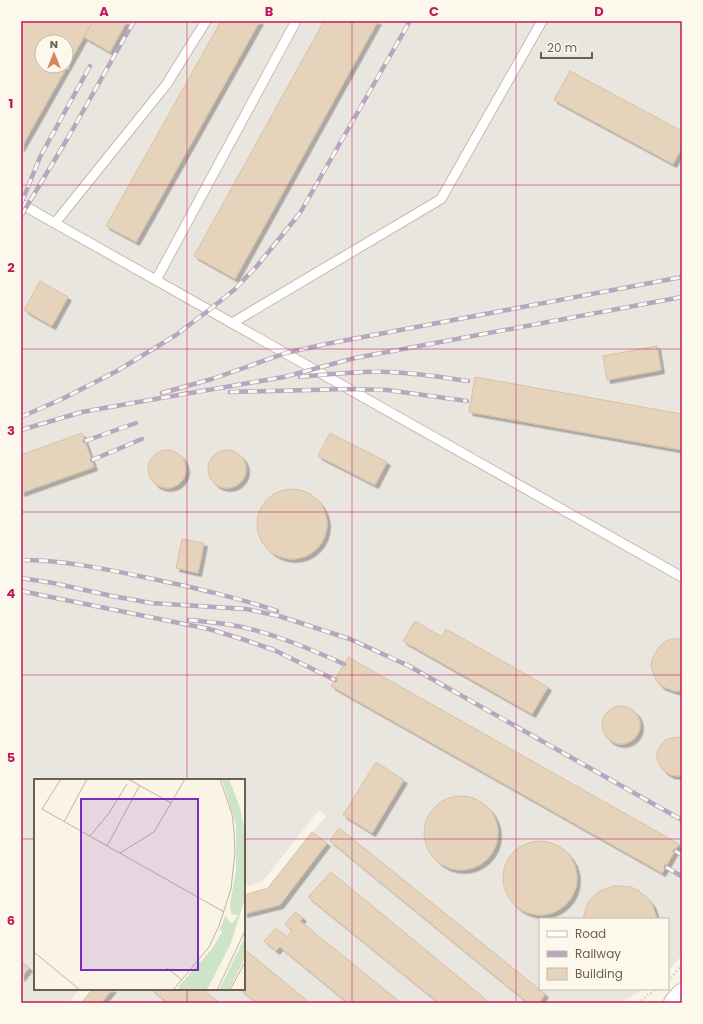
<svg xmlns="http://www.w3.org/2000/svg" width="703" height="1024" font-family="Poppins,sans-serif">
  <defs>
    <filter id="shadow"><feDropShadow dx="3.5" dy="3.5" stdDeviation="0" flood-color="#0004"/></filter>
  </defs>
  <rect width="100%" height="100%" fill="#f9f4e5"/>
  <!-- industrial -->
  <path fill="#e9e5df" fill-rule="evenodd" d="M21 21H682V955L668 972V919H540V989H644L627 999 623 1003H555L433 904 554 1003H81L93 989H244V894L268 888 326 816 319 810 262 882 244 887V780H35V989H80L68 1003H21ZM42 42H66V66H42Z"/>
  <!-- building -->
  <g fill="#e5d3bb" stroke="#dbc1a3" fill-rule="evenodd" filter="url(#shadow)">
    <path d="M21 21H93L21 148ZM42 42H66V66H42Z"/>
    <path d="M93 21H127L110 52 84 37Z"/>
    <path d="M221 21H260L136 242 106 226Z"/>
    <path d="M324 21H378L235 279 194 256Z"/>
    <path d="M570 71 682 131V148L673 164 554 100Z"/>
    <path d="M40 281 68 297 52 326 24 310Z"/>
    <path d="M657 346 661 370 607 380 603 356Z"/>
    <path d="M475 377 682 414V450L469 412Z"/>
    <path d="M82 433 94 467 21 493V455Z"/>
    <path d="M330 433 387 462 375 485 318 456Z"/>
    <circle cx="227" cy="469" r="19"/>
    <circle cx="167" cy="469" r="19"/>
    <circle cx="292" cy="524" r="35"/>
    <path d="M182 539 204 543 198 573 176 568Z"/>
    <path d="M415 621 442 637 446 629 548 687 532 714 403 641Z"/>
    <path d="M671 639H682L681 691H674L661 686 656 680 651 667 652 659 659 647 664 642Z"/>
    <path d="M348 657 679 844 662 873 331 686Z"/>
    <circle cx="621" cy="725" r="19"/>
    <path d="M679 737 682 738V775L678 776 671 775 664 771 660 766 657 759V752L660 746 665 740 672 738Z"/>
    <path d="M376 762 404 780 372 833 343 815Z"/>
    <circle cx="461" cy="833" r="37"/>
    <path d="M339 828 545 994 539 1003H528L330 841Z"/>
    <path d="M312 832 327 843 280 905 244 914V895L268 888Z"/>
    <circle cx="540" cy="878" r="37"/>
    <path d="M331 872 490 1003H439L308 897Z"/>
    <path d="M613 886H622L631 887 639 891 646 897 652 904 657 919H583L586 907 590 900 597 893 605 889Z"/>
    <path d="M295 912 303 918 300 921 401 1003H348L280 947 276 951 264 941 276 928 287 937 292 930 285 924Z"/>
    <path d="M244 949 310 1003H257L240 989H244Z"/>
    <path d="M21 961 29 968 21 978Z"/>
    <path d="M93 989H113L101 1003H81Z"/>
    <path d="M151 989H202L220 1003H168Z"/>
  </g>
  <g fill="none" stroke-linecap="round" stroke-linejoin="round">
    <!-- service casing -->
    <g stroke="#c6bbab" stroke-width="11">
      <g id="service">
        <path d="M21 204 682 577"/>
        <path d="M55 223 166 85 206 21"/>
        <path d="M156 280 296 21"/>
        <path d="M232 323 441 199 542 21"/>
      </g>
    </g>
    <!-- tertiary casing -->
    <g stroke="#c6bbab" stroke-width="24">
      <path id="tertiary" d="M675 1003 682 995"/>
    </g>
    <!-- path -->
    <g stroke="#cfbba4" stroke-width="2.5" stroke-dasharray="1 3" stroke-linecap="butt">
      <path d="M671 978 682 964"/>
      <path d="M638 1003 656 989"/>
    </g>
    <!-- service -->
    <use href="#service" stroke="#fff" stroke-width="9"/>
    <!-- tertiary -->
    <use href="#tertiary" stroke="#fff" stroke-width="22"/>
    <!-- rail casing -->
    <g stroke="#b8a5c0" stroke-width="4.5">
      <g id="rail">
        <path d="M21 204 40 157 90 66"/>
        <path d="M21 216 69 136 134 21"/>
        <path d="M300 377C330 374 359 371 389 372 415 373 441 377 468 381"/>
        <path d="M230 392 348 389 387 390 467 401"/>
        <path d="M162 393 212 379 286 353 326 344 682 277"/>
        <path d="M21 417 62 399 117 371 176 335 209 310 234 290 257 266 300 213 410 21"/>
        <path d="M21 430 82 412 161 398 284 377 355 358 682 297"/>
        <path d="M85 441 136 423"/>
        <path d="M92 460 142 439"/>
        <path d="M21 560C66 560 110 570 153 579 195 588 236 597 277 611"/>
        <path d="M21 578 53 583 112 596 151 603 246 609 279 616 350 639 409 666 682 820"/>
        <path d="M21 591 209 629 245 640 274 650 335 680"/>
        <path d="M189 620C208 622 228 623 246 628 280 636 312 650 344 664"/>
        <path d="M675 851 682 855"/>
        <path d="M666 867 681 876"/>
      </g>
    </g>
    <!-- rail -->
    <use href="#rail" stroke="#fcf8eb" stroke-width="3" stroke-dasharray="9" stroke-linecap="butt"/>
  </g>
  <!-- grid -->
  <path fill="none" stroke="#c2185b" stroke-width="1" stroke-opacity="0.55" d="M187 21V780M352 21V1003M516 21V1003M21 185H682M21 349H682M21 512H682M21 675H682M21 839H35M244 839H682M187 989V1003"/>
  <!-- overview -->
  <g transform="translate(34 779)">
    <rect width="211" height="211" fill="#f9f4e5"/>
    <path d="M188 0H195L206 29 211 53 210 122 197 164 173 211H145V207L178 170 188 153 186 150 191 137 198 145 204 136 197 135 196 125 202 92V46ZM211 158V179L195 211H185Z" fill="#cde4c6"/>
    <path fill="none" stroke="#bdb4a4" stroke-width="1" d="M27 0 8 30 190 133M94 0 137 24M30 43 53 0M56 57 75 34 93 5M73 67 106 6M86 74 120 53 151 0M0 173 46 211M133 189 148 201M139 211 175 168 185 147 197 110 201 73 200 52 198 35 186 0M183 211 211 152M196 211 211 183"/>
    <path fill="#7b2cbf" fill-opacity="0.15" stroke="#7b2cbf" stroke-width="2" d="M47 20H164V191H47Z"/>
    <rect width="211" height="211" fill="none" stroke="#6e5e4e" stroke-width="2"/>
  </g>
  <!-- border -->
  <rect width="703" height="1024" fill="none" stroke="#fcf8eb" stroke-width="44"/>
  <!-- legend -->
  <rect x="539" y="918" width="130" height="72" fill="#fcf8eb" stroke="#c3baac"/>
  <rect x="547" y="931" width="20" height="6" fill="#ffffff" stroke="#c3baac"/>
  <text x="575" y="938" font-size="12" fill="#6e5e4e">Road</text>
  <rect x="547" y="951" width="20" height="6" fill="#b8a5c0" stroke="#c3baac"/>
  <text x="575" y="958" font-size="12" fill="#6e5e4e">Railway</text>
  <rect x="547" y="968" width="20" height="12" fill="#e5d3bb" stroke="#c3baac"/>
  <text x="575" y="978" font-size="12" fill="#6e5e4e">Building</text>
  <!-- north arrow -->
  <g transform="translate(54 54)"><circle r="19" fill="#fcf8eb" stroke="#c3baac"/>
  <path d="M0-3L7 15L0 10L-7 15Z" fill="#d2885b"/>
  <text y="-6" font-size="11" font-weight="bold" text-anchor="middle" fill="#6e5e4e">N</text>
  </g>
  <!-- scale -->
  <path d="M541 52v6h51v-6" fill="none" stroke="#6e5e4e" stroke-width="2"/>
  <text x="547" y="52" font-size="12" fill="#6e5e4e" stroke="#fcf8eb" stroke-width="3" paint-order="stroke">20 m</text>
  <rect x="22" y="22" width="659" height="980" fill="none" stroke="#c2185b" stroke-width="1.5"/>
  <g font-size="13" text-anchor="middle" font-weight="bold" fill="#c2185b">
    <text x="104" y="16">A</text>
    <text x="269" y="16">B</text>
    <text x="434" y="16">C</text>
    <text x="599" y="16">D</text>
    <text x="11" y="108">1</text>
    <text x="11" y="272">2</text>
    <text x="11" y="435">3</text>
    <text x="11" y="598">4</text>
    <text x="11" y="762">5</text>
    <text x="11" y="925">6</text>
  </g>
</svg>
